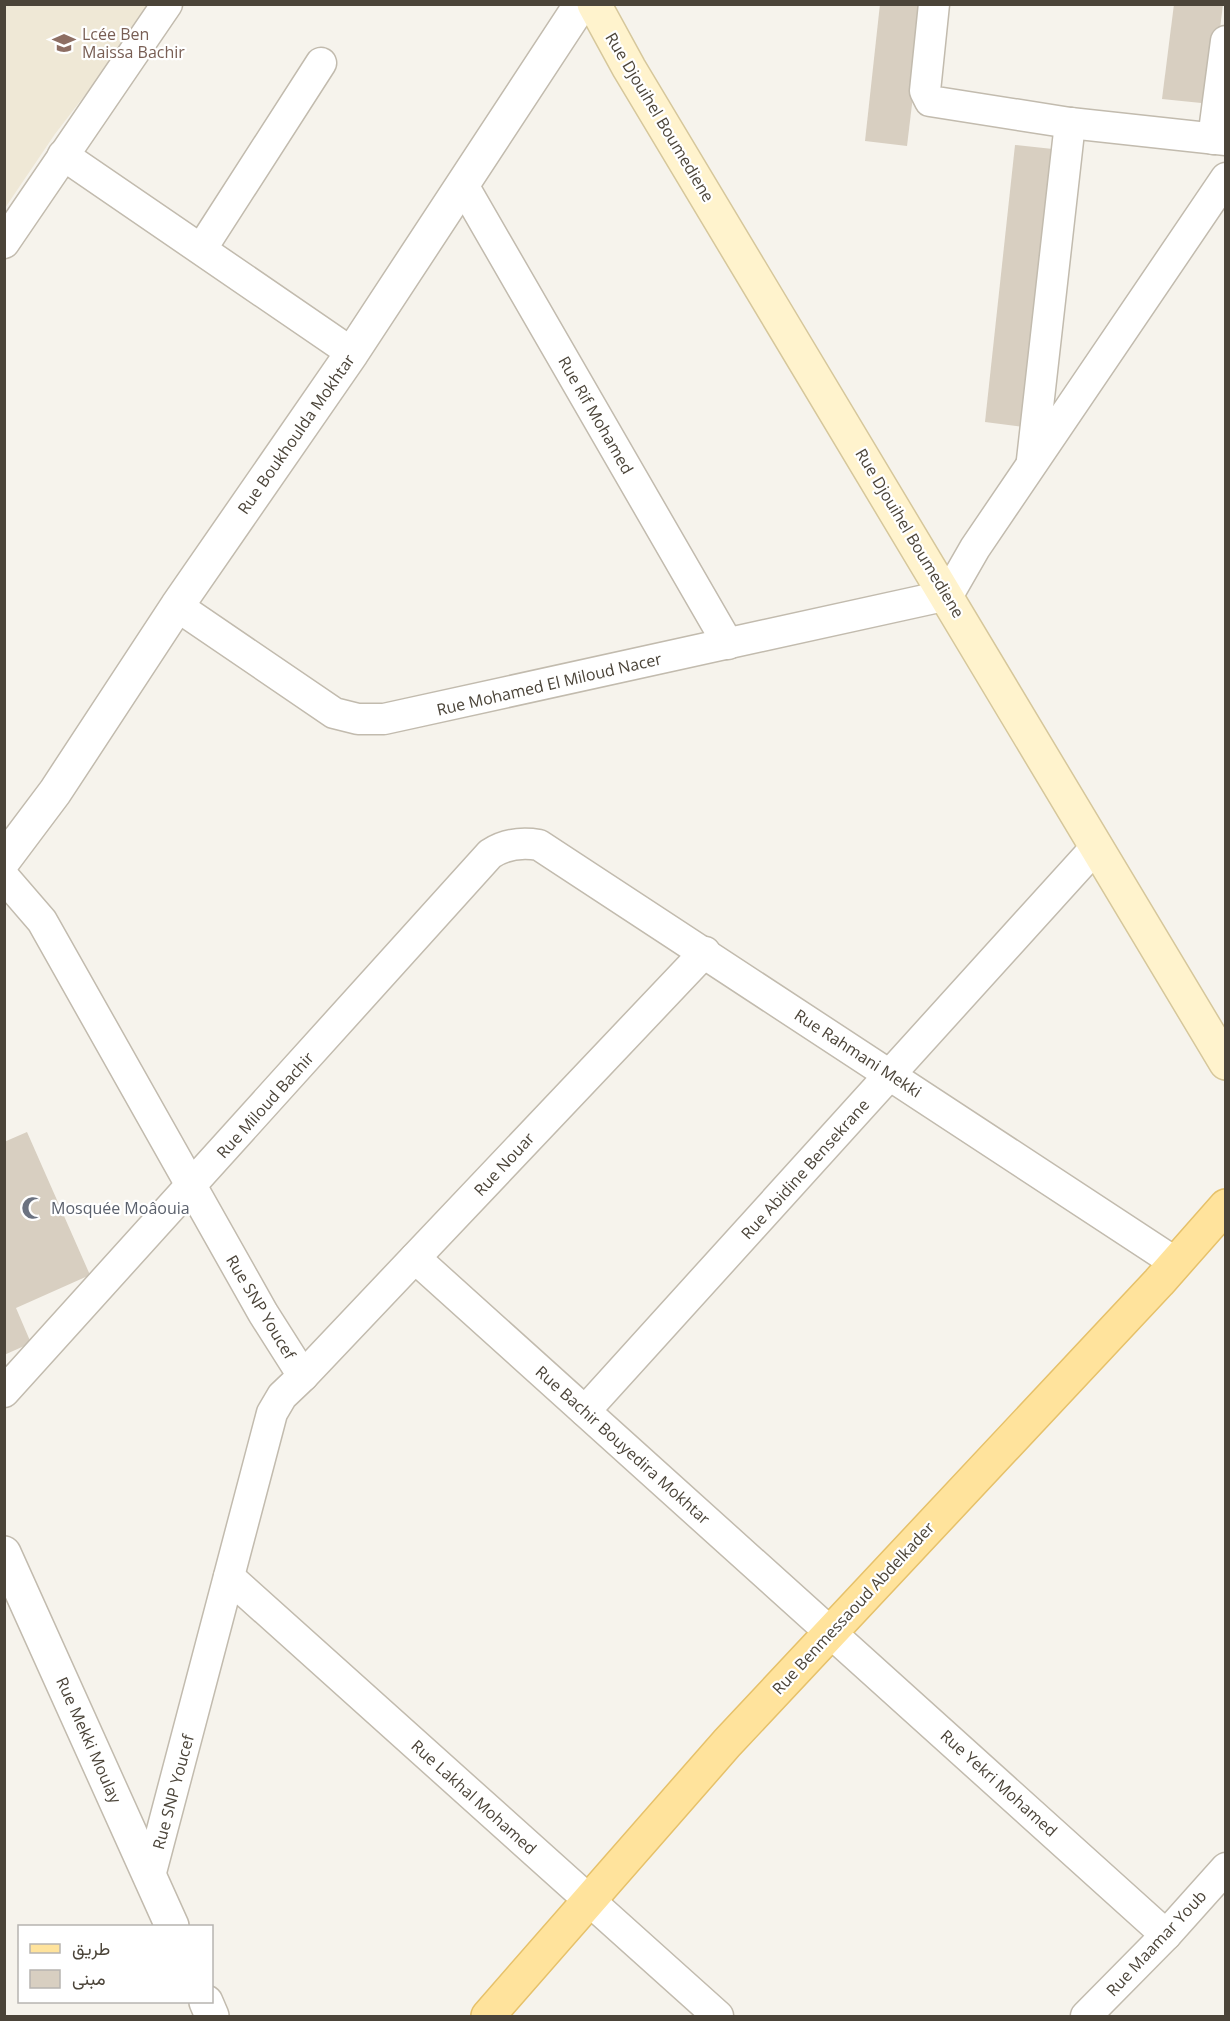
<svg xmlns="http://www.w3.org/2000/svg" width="1230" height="2021" font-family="'Open Sans',Vazirmatn,sans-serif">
  <rect width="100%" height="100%" fill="#f6f3ec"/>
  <!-- education -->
  <path fill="#efe8d6" d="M5 5H154L55 134 5 208Z"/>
  <!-- building -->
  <g fill="#d8cfc1">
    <path d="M880 4H924L907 146 865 141Z"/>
    <path d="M1174 4H1223L1211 104 1162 99Z"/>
    <path d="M1015 145 1062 150 1031 428 985 422Z"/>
    <path d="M27 1132 90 1275 16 1308 31 1343 4 1355V1142Z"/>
  </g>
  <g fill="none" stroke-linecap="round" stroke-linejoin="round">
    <!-- minor casing -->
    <g stroke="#c2bbae" stroke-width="33">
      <g id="minor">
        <path d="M934 4 925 91 930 101 1070 123 1226 140"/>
        <path d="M1213 139 1226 41"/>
        <path d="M63 155 352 353"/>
        <path d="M463 185 728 644"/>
        <path d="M4 243 167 4"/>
        <path d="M202 248 321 63"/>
        <path d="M1032 460 1070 123"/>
        <path d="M177 606 334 713 358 719H384L948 595 975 548 1226 178"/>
        <path d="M4 877 42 921 263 1313 303 1376 282 1396 272 1413 150 1876"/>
        <path d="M415 1258 1166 1935"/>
        <path d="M303 1376 705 952"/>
        <path d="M4 1392 490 854C505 844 521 842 539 845L1176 1263"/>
        <path d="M585 1411 1097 846"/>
        <path d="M229 1577 718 2016"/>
        <path d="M1086 2016 1166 1935 1226 1868"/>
      </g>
    </g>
    <!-- tertiary casing -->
    <g stroke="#c2bbae" stroke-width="36">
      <g id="tertiary">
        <path d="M4 860 55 792 177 606 352 353 581 4"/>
        <path d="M4 1553 172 1926"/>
        <path d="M206 2002 212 2016"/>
      </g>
    </g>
    <!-- secondary casing -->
    <g stroke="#d6c79b" stroke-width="36">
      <path id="secondary" d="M594 4 629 68 1226 1063"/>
    </g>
    <!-- primary casing -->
    <g stroke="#e6c16a" stroke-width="36">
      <path id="primary" d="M488 2016 727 1743 1159 1282 1226 1206"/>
    </g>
    <!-- minor -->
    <use href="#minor" stroke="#fff" stroke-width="30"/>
    <!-- tertiary -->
    <use href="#tertiary" stroke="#fff" stroke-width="33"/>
    <!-- secondary -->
    <use href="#secondary" stroke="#fff3cd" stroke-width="33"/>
    <!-- primary -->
    <use href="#primary" stroke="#ffe39c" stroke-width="33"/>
  </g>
  <!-- icons -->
  <defs>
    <g id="school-bare" transform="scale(1.8)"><path d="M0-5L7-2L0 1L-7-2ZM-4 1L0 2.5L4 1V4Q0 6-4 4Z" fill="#8d6e63" stroke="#fff" stroke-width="2.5" paint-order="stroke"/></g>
    <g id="mosque-bare" transform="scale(1.8)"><path d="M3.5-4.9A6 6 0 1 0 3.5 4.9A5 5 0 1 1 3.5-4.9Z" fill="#6b7280" stroke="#fff" stroke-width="2.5" paint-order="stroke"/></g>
  </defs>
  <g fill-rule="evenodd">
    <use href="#school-bare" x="64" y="43"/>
    <use href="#mosque-bare" x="33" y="1208"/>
  </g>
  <g text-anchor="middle" stroke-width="4.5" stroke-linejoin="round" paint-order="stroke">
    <!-- education labels -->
    <g font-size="16" fill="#785e54" stroke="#fff" text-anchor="start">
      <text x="82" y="40">Lcée Ben<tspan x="82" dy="18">Maissa Bachir</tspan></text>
    </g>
    <!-- street labels -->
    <g font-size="16" fill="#4b4439" stroke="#fff">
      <text transform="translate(660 117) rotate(59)" y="6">Rue Djouihel Boumediene</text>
      <text transform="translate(596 415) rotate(60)" y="6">Rue Rif Mohamed</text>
      <text transform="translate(296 434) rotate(-55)" y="6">Rue Boukhoulda Mokhtar</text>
      <text transform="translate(910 533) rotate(59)" y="6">Rue Djouihel Boumediene</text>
      <text transform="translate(549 684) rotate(-13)" y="6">Rue Mohamed El Miloud Nacer</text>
      <text transform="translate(858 1053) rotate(33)" y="6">Rue Rahmani Mekki</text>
      <text transform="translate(265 1105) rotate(-48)" y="6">Rue Miloud Bachir</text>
      <text transform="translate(504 1164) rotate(-47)" y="6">Rue Nouar</text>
      <text transform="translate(805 1169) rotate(-48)" y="6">Rue Abidine Bensekrane</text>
      <text transform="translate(261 1307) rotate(59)" y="6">Rue SNP Youcef</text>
      <text transform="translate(623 1445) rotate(42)" y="6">Rue Bachir Bouyedira Mokhtar</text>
      <text transform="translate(853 1608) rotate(-47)" y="6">Rue Benmessaoud Abdelkader</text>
      <text transform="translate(89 1740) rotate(66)" y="6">Rue Mekki Moulay</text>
      <text transform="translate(999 1783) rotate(42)" y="6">Rue Yekri Mohamed</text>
      <text transform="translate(173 1792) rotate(-75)" y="6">Rue SNP Youcef</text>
      <text transform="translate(474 1797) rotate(42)" y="6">Rue Lakhal Mohamed</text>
      <text transform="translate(1156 1943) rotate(-47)" y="6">Rue Maamar Youb</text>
    </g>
    <!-- worship labels -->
    <g font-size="16" fill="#5b616d" stroke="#fff" text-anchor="start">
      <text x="51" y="1214">Mosquée Moâouia</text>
    </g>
  </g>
  <!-- border -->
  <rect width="1230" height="2021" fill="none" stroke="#4b4439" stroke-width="12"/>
  <!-- legend -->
  <rect x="18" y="1925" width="195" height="78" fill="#ffffff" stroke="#b7b4b0" stroke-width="1.5"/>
  <rect x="30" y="1944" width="30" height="9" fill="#ffe39c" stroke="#b7b4b0" stroke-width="1.5"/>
  <text x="72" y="1955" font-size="18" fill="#4b4439">طريق</text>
  <rect x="30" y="1970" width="30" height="18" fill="#d8cfc1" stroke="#b7b4b0" stroke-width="1.5"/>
  <text x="72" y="1985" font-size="18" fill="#4b4439">مبنى</text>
</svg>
